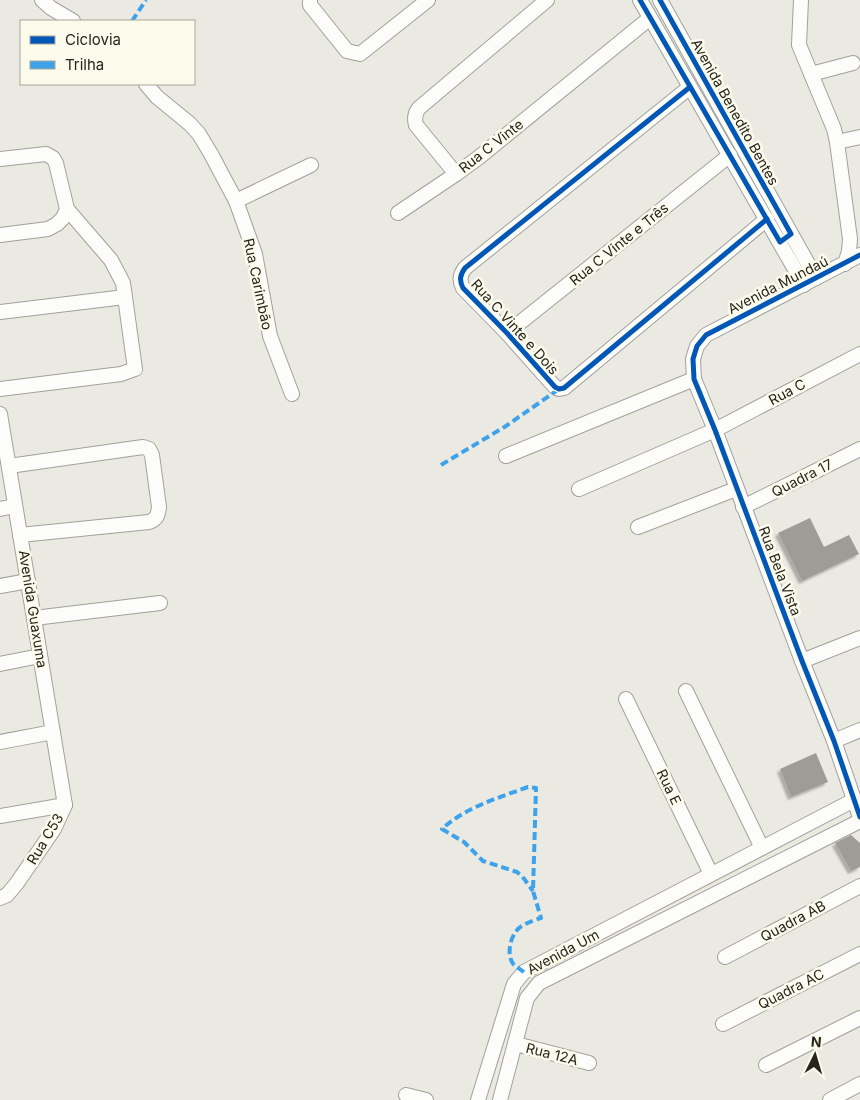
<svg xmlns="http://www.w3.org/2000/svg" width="860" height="1100" font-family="Inter,sans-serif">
  <defs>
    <filter id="shadow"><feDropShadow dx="-3" dy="3" stdDeviation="1" flood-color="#0004"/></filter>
  </defs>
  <rect width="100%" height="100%" fill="#eaeae2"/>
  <!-- building -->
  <g fill="#9e9c96" filter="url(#shadow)">
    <path d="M810 518 824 547 849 535 859 554 802 581 778 533Z"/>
    <path d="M816 753 828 782 791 797 780 769Z"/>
    <path d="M851 835 860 843V867L851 871 835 843Z"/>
  </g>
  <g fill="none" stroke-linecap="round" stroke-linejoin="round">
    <!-- minor casing -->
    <g stroke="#a1a19b" stroke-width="16">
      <g id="minor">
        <path d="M42 0 51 8 73 21"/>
        <path d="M310 0V5L347 51 360 54 428 0"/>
        <path d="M547 0 419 108C415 113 414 118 416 125L456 174 478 158 650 18"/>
        <path d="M640 0 804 285"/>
        <path d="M660 0 816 278"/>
        <path d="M801 0 799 45 834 129 837 142 850 239 849 251 845 264"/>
        <path d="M811 74 853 63"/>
        <path d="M146 84 157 97 190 124 199 134 211 154 236 201 255 254 270 336 292 394"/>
        <path d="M690 87 465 268C460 275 459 280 463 288L507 333 555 387 559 389 564 388 767 219"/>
        <path d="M837 142 860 137"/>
        <path d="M0 159 46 154 53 158 56 163 67 209 63 218 57 224 48 229 0 235"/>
        <path d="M236 201 311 165"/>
        <path d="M67 209 111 260 123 283 125 297"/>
        <path d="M398 213 456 174"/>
        <path d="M860 255 706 335 697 346 693 359 694 379 715 430 802 661 834 741 860 817"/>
        <path d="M0 312 125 297 135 369 121 374 0 389"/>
        <path d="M507 333 730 155"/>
        <path d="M0 414 65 805"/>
        <path d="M506 456 694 379"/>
        <path d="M9 466 143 447 149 449 152 455 159 507C158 515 157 519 149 522L20 535"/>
        <path d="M579 489 715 430 860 354"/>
        <path d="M743 507 860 449"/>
        <path d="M0 509 15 506"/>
        <path d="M638 527 736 489"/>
        <path d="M0 586 28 581"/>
        <path d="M34 618 160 603"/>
        <path d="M802 661 860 638"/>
        <path d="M0 664 40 656"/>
        <path d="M686 691 762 848"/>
        <path d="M626 699 711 874"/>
        <path d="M834 741 860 730"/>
        <path d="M0 742 53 732"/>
        <path d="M0 816 65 805"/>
        <path d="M0 898 7 895 17 883 54 829 65 805"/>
        <path d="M725 957 860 886"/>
        <path d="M723 1024 860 954"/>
        <path d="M516 1044 589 1063"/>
        <path d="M766 1065 860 1018"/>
        <path d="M406 1095 426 1100"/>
        <path d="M478 1100 514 984 524 972 854 800"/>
        <path d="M500 1100 527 998 539 983 860 821"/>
        <path d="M830 1100 860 1084"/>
      </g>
    </g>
    <!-- minor -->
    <use href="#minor" stroke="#fcfcfb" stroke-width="14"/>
    <!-- quiet -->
    <g stroke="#3ea2ea" stroke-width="4" stroke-dasharray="8 4" stroke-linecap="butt">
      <path d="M132 21 146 0"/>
      <path d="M441 465 506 426 559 389"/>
      <path d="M524 972C520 969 514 966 512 962 506 951 512 931 522 926 528 922 535 920 541 918L533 891 536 788 528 787C498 798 466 807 442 829L464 842 483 861 517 872 522 876 533 891"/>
    </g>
    <!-- cycleway casing -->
    <g stroke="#fcfbeb" stroke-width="8">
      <g id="cycleway">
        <path d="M640 0 780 242 791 234 660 0"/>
        <path d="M690 87 465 268C460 275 459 280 463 288L507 333 555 387 559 389 564 388 767 219"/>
        <path d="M860 255 706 335 697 346 693 359 694 379 715 430 802 661 834 741 860 817"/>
      </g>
    </g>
    <!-- cycleway -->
    <use href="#cycleway" stroke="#0057b8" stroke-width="5"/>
  </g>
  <g text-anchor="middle" stroke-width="5" stroke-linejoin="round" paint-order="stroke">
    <!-- street labels -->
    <g font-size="14" fill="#24241e" stroke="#fcfbeb">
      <text transform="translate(735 112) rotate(61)" y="5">Avenida Benedito Bentes</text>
      <text transform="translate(491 146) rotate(-38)" y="5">Rua C Vinte</text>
      <text transform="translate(619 244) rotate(-39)" y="5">Rua C Vinte e Três</text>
      <text transform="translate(258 284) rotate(78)" y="5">Rua Carimbão</text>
      <text transform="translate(778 285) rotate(-27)" y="5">Avenida Mundaú</text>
      <text transform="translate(515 327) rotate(48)" y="5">Rua C Vinte e Dois</text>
      <text transform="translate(787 392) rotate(-28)" y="5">Rua C</text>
      <text transform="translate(802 478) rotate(-27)" y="5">Quadra 17</text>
      <text transform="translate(780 571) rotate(69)" y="5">Rua Bela Vista</text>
      <text transform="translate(33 609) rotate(81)" y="5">Avenida Guaxuma</text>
      <text transform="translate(669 787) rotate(64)" y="5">Rua E</text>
      <text transform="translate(45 839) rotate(-59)" y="5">Rua C53</text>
      <text transform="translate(793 921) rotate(-28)" y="5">Quadra AB</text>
      <text transform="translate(563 952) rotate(-28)" y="5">Avenida Um</text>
      <text transform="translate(791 989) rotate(-27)" y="5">Quadra AC</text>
      <text transform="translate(552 1054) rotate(14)" y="5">Rua 12A</text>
    </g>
  </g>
  <!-- legend -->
  <rect x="20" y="20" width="175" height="65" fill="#fcfbeb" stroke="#a6a599"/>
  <rect x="30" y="36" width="25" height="8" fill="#0057b8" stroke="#a6a599"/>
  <text x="65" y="45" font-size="15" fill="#24241e">Ciclovia</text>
  <rect x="30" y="61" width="25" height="8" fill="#3ea2ea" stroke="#a6a599"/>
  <text x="65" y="70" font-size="15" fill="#24241e">Trilha</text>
  <!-- north arrow -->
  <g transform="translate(815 1055) rotate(5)" stroke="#fcfbeb" stroke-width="4" paint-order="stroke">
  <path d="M0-4L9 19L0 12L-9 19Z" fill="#24241e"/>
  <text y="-8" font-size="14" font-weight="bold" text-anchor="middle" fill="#24241e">N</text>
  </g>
</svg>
